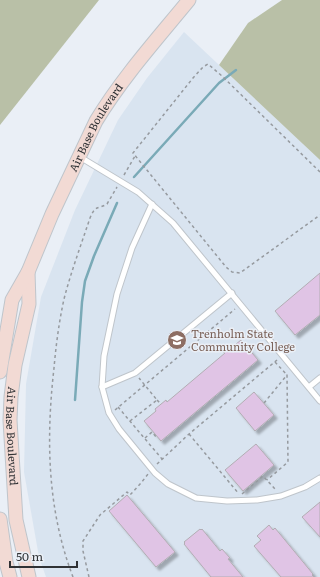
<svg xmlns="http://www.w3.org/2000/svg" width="320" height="577" font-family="Literata,serif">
  <defs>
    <filter id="shadow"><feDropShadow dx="3.5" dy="3.5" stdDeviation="1" flood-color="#0004"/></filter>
  </defs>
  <rect width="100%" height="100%" fill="#eaeff6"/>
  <!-- built -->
  <path fill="#d9e4f0" d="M184 32 320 160V577H46L39 557 24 472 26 384 41 297 75 210 118 120 147 78Z"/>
  <!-- green -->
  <g fill="#b9c0a7">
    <path d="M0 0H99L0 125Z"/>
    <path d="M282 0H320V160L219 65 248 23Z"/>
  </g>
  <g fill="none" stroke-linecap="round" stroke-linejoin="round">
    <!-- stream -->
    <g stroke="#7aaab7" stroke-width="2.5">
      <path d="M134 177 219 83 236 70"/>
      <path d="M75 400 82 302 85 281 94 256 117 203"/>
    </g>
  </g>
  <!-- building -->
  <g fill="#e0c4e5" stroke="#b2adb3" filter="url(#shadow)">
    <path d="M320 273V315L295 335 275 311Z"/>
    <path d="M241 340 258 360 161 441 144 421 156 411 155 409 166 400 167 402 225 353 223 352 229 347 230 349Z"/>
    <path d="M254 392 274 415 255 431 236 408Z"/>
    <path d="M256 444 274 465 243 491 225 470Z"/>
    <path d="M127 495 175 552 156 567 109 511Z"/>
    <path d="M320 502V537L302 517Z"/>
    <path d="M269 525 273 530 275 528 313 574 312 575 314 577H281L254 546 261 540 257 536Z"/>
    <path d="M200 529 201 530 202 529 220 551 222 549 230 558 228 559 243 577H211L184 544 185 543 184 542Z"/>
  </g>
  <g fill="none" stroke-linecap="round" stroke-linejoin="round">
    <!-- lane casing -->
    <g stroke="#bfc5cb" stroke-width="7">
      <g id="lane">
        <path d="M80 157 138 192 173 223 320 401"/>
        <path d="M152 204 132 248 117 294 104 356 102 387 109 413 119 429 155 473 168 484 196 498 227 501 257 500 281 496 305 487 320 478"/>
        <path d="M102 387 135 373 232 293"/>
        <path d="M309 387 320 378"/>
      </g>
    </g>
    <!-- secondary casing -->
    <g stroke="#bfc5cb" stroke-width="15">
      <g id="secondary">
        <path id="s1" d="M28 272 29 304 15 365 11 397 10 420 16 520 29 577"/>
        <path id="s2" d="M0 372 12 300 28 272 52 214 96 121C122 78 157 39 189 0"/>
        <path d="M0 519 6 562 10 577"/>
      </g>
    </g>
    <!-- path -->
    <g stroke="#969a9f" stroke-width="1.5" stroke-dasharray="3 3" stroke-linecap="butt">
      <path d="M320 172 222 76 208 64 203 67 193 78 133 153 226 267 232 272 240 273 320 215"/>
      <path d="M124 175 135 156"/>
      <path d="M275 362 287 375"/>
      <path d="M157 400 161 404"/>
      <path d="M264 403 287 375 288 462 267 480"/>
      <path d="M118 407 162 459"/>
      <path d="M115 410 235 309"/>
      <path d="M130 421 157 400 139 378"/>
      <path d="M189 434 239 494"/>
      <path d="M145 438 152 432 157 438"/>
      <path d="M157 464 189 434 277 360"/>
      <path d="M242 494 263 476 275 489"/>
      <path d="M73 577C47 509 46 439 54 368 56 345 59 322 64 299 71 272 81 245 90 218 96 204 97 210 107 204L117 187"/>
      <path d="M89 577 83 551V541L100 515 127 492 130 495 141 483 148 474"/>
    </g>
    <!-- lane -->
    <use href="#lane" stroke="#fff" stroke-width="5"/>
    <!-- secondary -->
    <use href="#secondary" stroke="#f2dad4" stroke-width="13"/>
  </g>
  <!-- icons -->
  <defs>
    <g id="university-disc" transform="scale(1)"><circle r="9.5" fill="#8d6e63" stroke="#eaeff6"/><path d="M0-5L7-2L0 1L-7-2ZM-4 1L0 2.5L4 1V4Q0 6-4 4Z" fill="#fff"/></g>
  </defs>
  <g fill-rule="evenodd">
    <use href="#university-disc" x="177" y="340"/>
  </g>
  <g text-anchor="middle" stroke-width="3" stroke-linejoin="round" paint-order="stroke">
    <!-- street labels -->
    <g font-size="11" fill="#303235" stroke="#eaeff6">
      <text dy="4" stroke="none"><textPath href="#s2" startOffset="265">Air Base Boulevard</textPath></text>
      <text dy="4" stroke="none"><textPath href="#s1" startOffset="166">Air Base Boulevard</textPath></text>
    </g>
    <!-- education labels -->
    <g font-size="11" fill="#785e54" stroke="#eaeff6" text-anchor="start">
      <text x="191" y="338">Trenholm State<tspan x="191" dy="13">Community College</tspan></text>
    </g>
  </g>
  <!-- scale -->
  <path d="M10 561v6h67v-6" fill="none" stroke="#303235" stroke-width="2"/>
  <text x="16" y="561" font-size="12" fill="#303235" stroke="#eaeff6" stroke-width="3" paint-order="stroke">50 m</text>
</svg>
